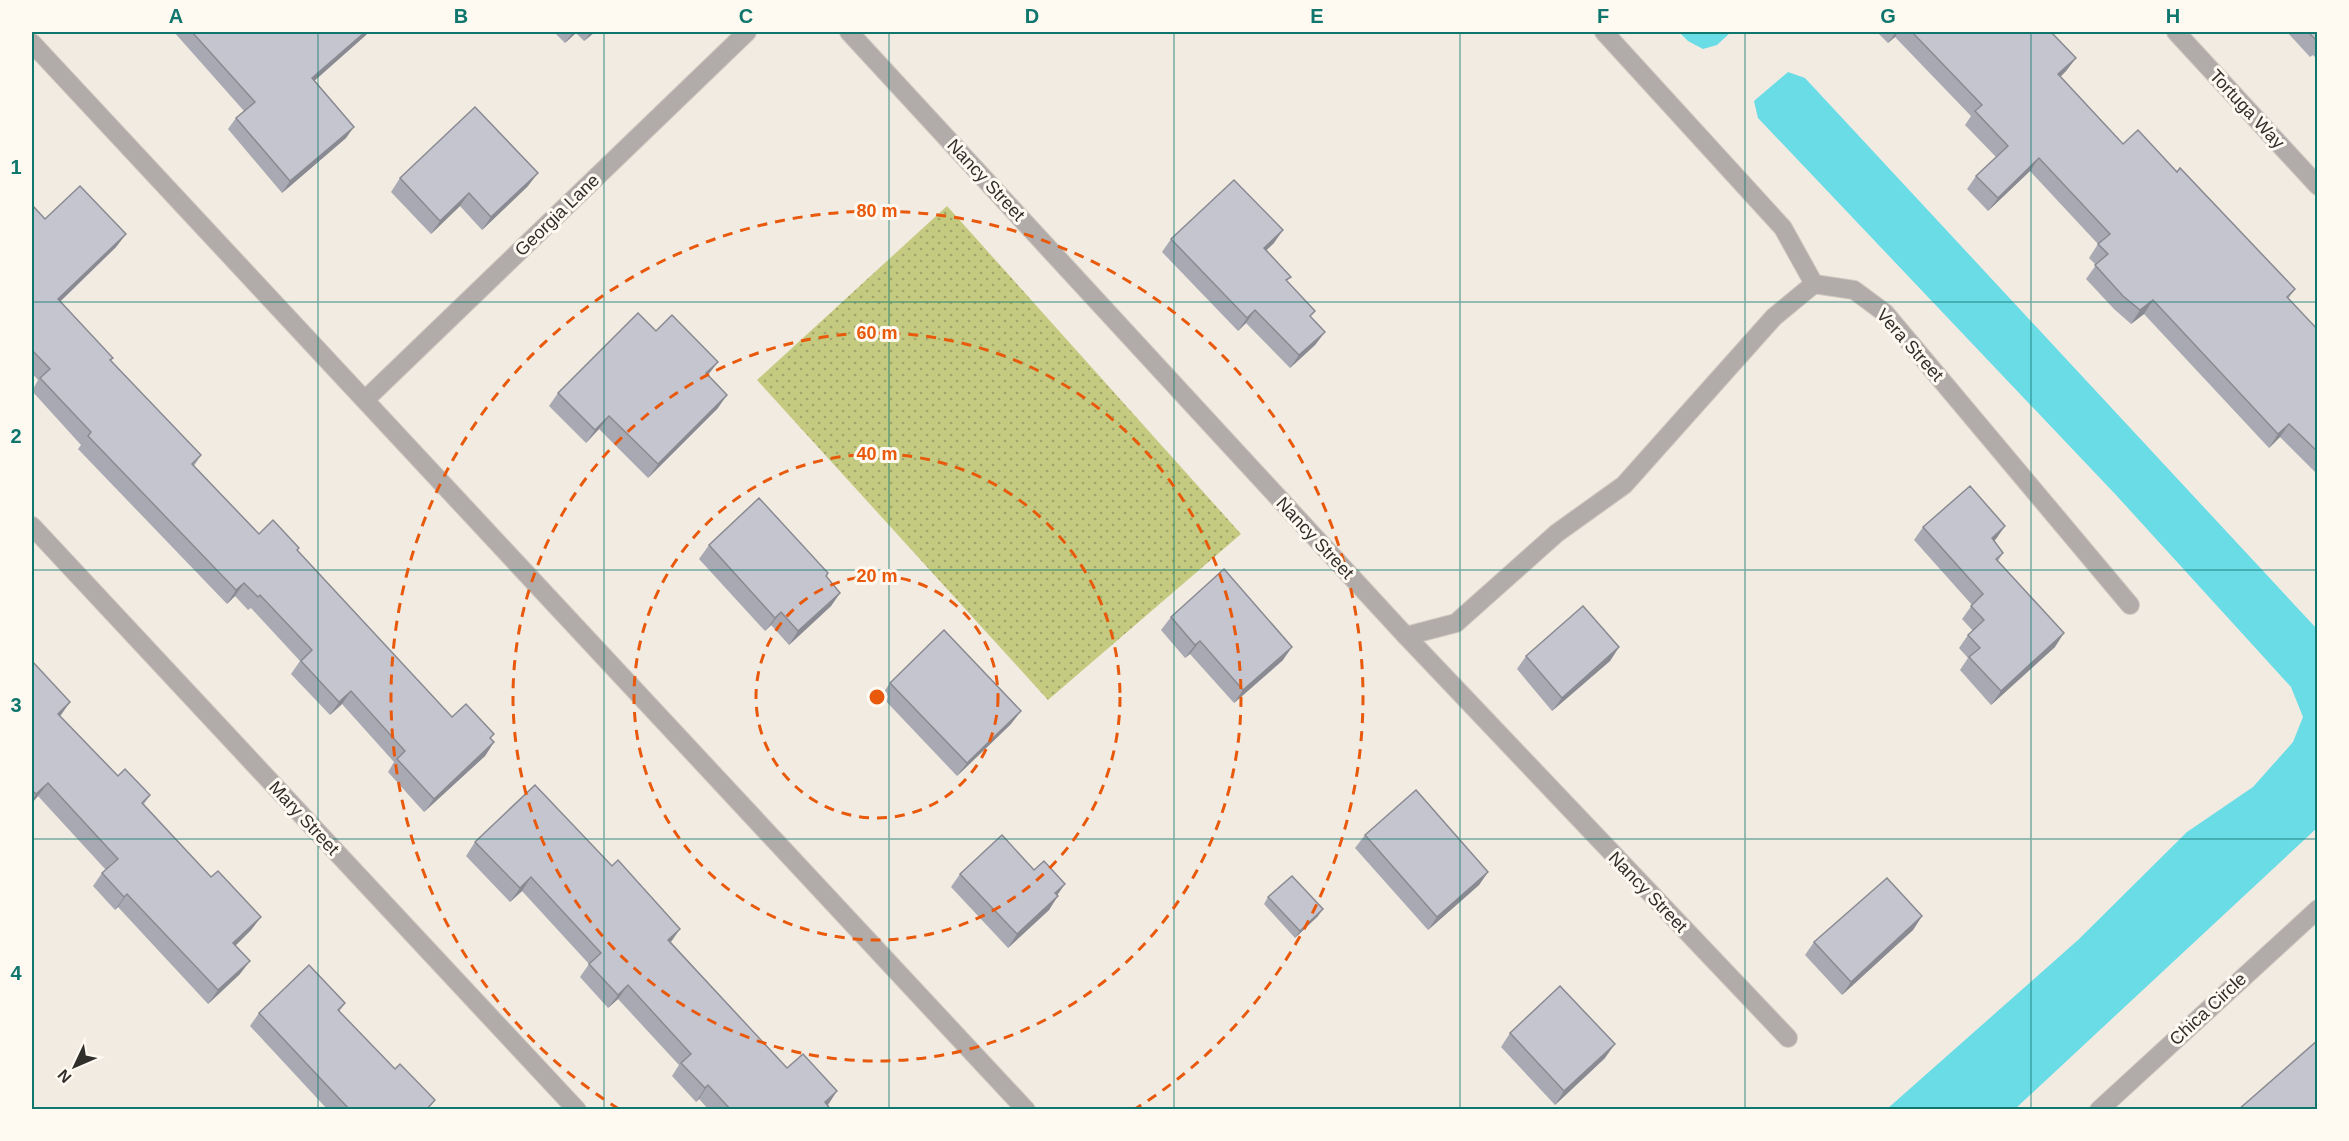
<svg xmlns="http://www.w3.org/2000/svg" width="2349" height="1141" font-family="Helvetica,sans-serif">
  <defs>
    <pattern id="grass-dots" width="8" height="8" patternUnits="userSpaceOnUse" patternTransform="scale(1.5)"><rect width="8" height="8" fill="#c4cb81"/><path d="M2 2h.1M6 6h.1" fill="none" stroke="#a0a56a" stroke-width="1.8" stroke-linecap="round"/></pattern>
  </defs>
  <rect width="100%" height="100%" fill="#f2ebe2"/>
  <!-- grass -->
  <path fill="url(#grass-dots)" d="M947 206 1241 534 1048 700 757 380Z"/>
  <!-- water -->
  <g fill="#6adce6">
    <path d="M1679 32H1731L1717 45 1703 49 1688 41Z"/>
    <path d="M1788 72 1805 78 2317 629V828L2015 1109H1887L2078 940 2187 832 2253 787 2293 742 2303 717 2291 687 2116 495 1758 118 1754 101Z"/>
  </g>
  <g fill="none" stroke-linecap="round" stroke-linejoin="round">
    <!-- minor casing -->
    <g stroke="#cfc9c1" stroke-width="20">
      <g id="minor">
        <path d="M849 32 1406 636 1788 1038"/>
        <path d="M1604 32 1783 228 1814 284 1854 290 1885 313 2130 605"/>
        <path d="M2176 32 2318 186"/>
        <path d="M32 43 1026 1110"/>
        <path d="M366 399 747 32"/>
        <path d="M32 526 577 1110"/>
        <path d="M1406 636 1456 623 1557 533 1624 485 1774 317 1814 284"/>
        <path d="M2099 1110 2318 909"/>
      </g>
    </g>
    <!-- minor -->
    <use href="#minor" stroke="#b1aca9" stroke-width="18"/>
  </g>
  <!-- wall -->
  <g fill="#a9a9b3">
    <path d="M174 32H368L366 35 314 81 346 138 282 193 228 129 236 118 244 111Z"/>
    <path d="M554 32H595L584 41 576 33 565 43Z"/>
    <path d="M1877 32H2051L2076 58 2066 71 2060 77 2123 144 2177 172 2295 289 2288 299 2318 330V475L2280 437 2269 448 2144 314 2131 324 2114 309 2086 279 2096 265 2089 258 2098 244 2030 171 1988 211 1967 189 1976 176 1996 157 1965 125 1971 116 1895 37 1888 43Z"/>
    <path d="M2287 32H2318V60L2313 55 2310 57Z"/>
    <path d="M400 178 528 186 482 230 460 206 431 234 391 192Z"/>
    <path d="M32 205 45 219 126 234 116 247 60 302 113 358 111 360 201 455 194 466 259 534 298 551 452 717 491 739 494 742 485 756 424 812 388 772 394 762 342 704 330 715 291 674 300 661 251 608 248 610 235 596 227 604 78 449 81 445 32 391 38 380 32 373Z"/>
    <path d="M1171 239 1274 243 1266 250 1311 317 1325 332 1315 345 1290 368 1246 323 1238 331 1162 252Z"/>
    <path d="M656 331 708 375 718 408 648 478 599 429 586 443 549 406 558 393Z"/>
    <path d="M2005 526 1994 541 2003 553 1998 561 2055 647 1991 705 1960 670 1968 658 1959 648 1968 635 1973 631 1962 619 1972 605 1914 540 1923 527Z"/>
    <path d="M709 545 828 573 826 577 840 593 831 606 789 645 771 625 765 631 699 559Z"/>
    <path d="M1171 617 1283 660 1234 703 1190 654 1185 658 1161 630Z"/>
    <path d="M1619 647 1610 661 1552 711 1517 669 1526 656Z"/>
    <path d="M32 661 60 716 118 776 150 795 144 804 211 877 261 917 251 930 235 946 240 974 208 1004 118 907 115 910 93 886 102 873 106 870 38 796 32 803Z"/>
    <path d="M890 683 1011 724 957 776 881 696Z"/>
    <path d="M1365 835 1488 872 1479 885 1428 930 1355 848Z"/>
    <path d="M475 842 671 942 787 1068 831 1110H709L699 1099 696 1102 672 1076 679 1065 618 999 608 1008 580 977 589 964 522 891 510 902 466 856Z"/>
    <path d="M960 874 1057 895 1049 910 1008 948 951 887Z"/>
    <path d="M1268 897 1318 916 1295 938 1264 904Z"/>
    <path d="M1922 916 1913 930 1842 995 1805 955 1814 942Z"/>
    <path d="M345 1003 339 1012 429 1110H328L250 1026 259 1013Z"/>
    <path d="M1510 1033 1605 1058 1555 1105 1501 1047Z"/>
  </g>
  <!-- shaded-wall -->
  <g fill="#8a8a92">
    <path d="M365 32H368L366 35 304 90 312 78Z"/>
    <path d="M573 32H577L565 43Z"/>
    <path d="M591 32H595L584 41Z"/>
    <path d="M1896 32H1898L1895 37 1888 43Z"/>
    <path d="M2076 58 2066 71 2049 88 2058 74Z"/>
    <path d="M354 127 346 138 282 193 290 181Z"/>
    <path d="M2039 158 2030 171 1988 211 1998 198Z"/>
    <path d="M538 173 528 186 482 230 491 217Z"/>
    <path d="M469 193 460 206 431 234 440 221Z"/>
    <path d="M1283 230 1274 243 1255 261 1264 248Z"/>
    <path d="M126 234 116 247 49 312 58 299Z"/>
    <path d="M2153 300 2144 314 2131 324 2140 310Z"/>
    <path d="M1255 310 1246 323 1238 331 1247 318Z"/>
    <path d="M1325 332 1315 345 1290 368 1299 355Z"/>
    <path d="M718 362 708 375 706 373Z"/>
    <path d="M727 395 718 408 648 478 658 464Z"/>
    <path d="M609 416 599 429 586 443 595 430Z"/>
    <path d="M2289 424 2280 437 2269 448 2278 434Z"/>
    <path d="M2005 526 1996 539 1982 552 1992 538Z"/>
    <path d="M244 583 235 596 227 604 236 590Z"/>
    <path d="M840 593 831 606 789 645 798 631Z"/>
    <path d="M781 612 771 625 765 631 775 618Z"/>
    <path d="M2064 633 2055 647 1991 705 2001 691Z"/>
    <path d="M1200 641 1190 654 1185 658 1195 645Z"/>
    <path d="M1292 647 1283 660 1234 703 1243 690Z"/>
    <path d="M1619 647 1610 661 1552 711 1562 698Z"/>
    <path d="M351 691 342 704 330 715 339 702Z"/>
    <path d="M70 702 61 715 49 727 58 714Z"/>
    <path d="M1021 711 1011 724 957 776 967 763Z"/>
    <path d="M494 742 485 756 424 812 434 799Z"/>
    <path d="M48 783 38 796 32 803V801L36 794Z"/>
    <path d="M1488 872 1479 885 1428 930 1437 917Z"/>
    <path d="M531 877 522 891 510 902 520 888Z"/>
    <path d="M1065 884 1056 897 1055 893Z"/>
    <path d="M127 894 118 907 115 910 124 897Z"/>
    <path d="M1058 896 1049 910 1008 948 1017 934Z"/>
    <path d="M1323 909 1318 916 1295 938 1300 931Z"/>
    <path d="M1922 916 1913 930 1842 995 1851 982Z"/>
    <path d="M261 917 251 930 224 957 233 943Z"/>
    <path d="M680 929 671 942 668 940Z"/>
    <path d="M250 961 240 974 208 1004 218 990Z"/>
    <path d="M628 985 618 999 608 1008 618 995Z"/>
    <path d="M1615 1044 1605 1058 1555 1105 1564 1091Z"/>
    <path d="M708 1085 699 1099 696 1102 705 1088Z"/>
    <path d="M837 1091 828 1105 822 1110 825 1102Z"/>
  </g>
  <!-- building -->
  <g fill="#c5c5d0" stroke="#8a8a92" stroke-width="1.5">
    <path d="M192 32H365L312 78 354 127 290 181 236 118 255 102Z"/>
    <path d="M1912 32H2051L2076 58 2058 74 2123 144 2138 130 2177 172 2180 168 2295 289 2287 297 2318 330V452L2289 424 2278 434 2153 300 2140 310 2123 296 2095 265 2108 254 2098 244 2110 234 2039 158 1998 198 1976 176 2008 146 1975 111 1982 105Z"/>
    <path d="M2308 32H2318V42Z"/>
    <path d="M475 107 538 173 491 217 469 193 440 221 400 178Z"/>
    <path d="M1234 180 1283 230 1264 248 1291 277 1286 280 1315 311 1310 316 1325 332 1299 355 1255 310 1247 318 1171 239Z"/>
    <path d="M80 186 126 234 58 299 113 358 110 360 201 455 192 464 259 534 273 520 299 548 297 550 452 717 466 704 494 734 490 738 494 742 434 799 397 759 405 751 351 691 339 702 301 661 312 650 260 595 258 597 244 583 236 590 88 436 91 432 40 378 50 369 32 350V205L45 219Z"/>
    <path d="M638 313 656 331 672 315 718 362 706 373 727 395 658 464 609 416 595 430 558 393Z"/>
    <path d="M1970 486 2005 526 1992 538 2003 553 1996 559 2064 633 2001 691 1969 657 1980 648 1968 635 1984 620 1971 606 1983 594 1923 527Z"/>
    <path d="M759 498 828 573 826 576 840 593 798 631 781 612 775 618 709 545Z"/>
    <path d="M1224 569 1292 647 1243 690 1200 641 1195 645 1171 617Z"/>
    <path d="M1583 606 1619 647 1562 698 1526 656Z"/>
    <path d="M944 630 1021 711 967 763 890 683Z"/>
    <path d="M32 661 70 702 58 714 118 776 125 769 150 795 142 803 211 877 218 871 261 917 233 943 250 961 218 990 127 894 124 897 102 873 118 859 48 783 36 794 32 790Z"/>
    <path d="M535 785 612 866 618 860 680 929 668 940 787 1068 803 1054 837 1091 825 1102 831 1110H731L708 1085 705 1088 681 1063 691 1054 628 985 618 995 589 964 601 953 531 877 520 888 475 842Z"/>
    <path d="M1416 790 1488 872 1437 917 1365 835Z"/>
    <path d="M1002 835 1034 870 1044 861 1065 884 1055 893 1058 896 1017 934 960 874Z"/>
    <path d="M1292 876 1323 909 1300 931 1268 897Z"/>
    <path d="M1887 878 1922 916 1851 982 1814 942Z"/>
    <path d="M309 965 345 1003 338 1010 395 1069 400 1064 435 1100 426 1110H350L259 1013Z"/>
    <path d="M1560 986 1615 1044 1564 1091 1510 1033Z"/>
    <path d="M2318 1040V1110H2238Z"/>
  </g>
  <!-- grid -->
  <path fill="none" stroke="#0f766e" stroke-width="1.5" stroke-opacity="0.55" d="M318 32V1110M604 32V1110M889 32V1110M1174 32V1110M1460 32V1110M1745 32V1110M2031 32V1110M32 302H2318M32 570H2318M32 839H2318"/>
  <!-- distance rings -->
  <g fill="none" stroke="#e8590c" stroke-width="3" stroke-dasharray="10 8">
    <circle cx="877" cy="697" r="121"/>
    <circle cx="877" cy="697" r="243"/>
    <circle cx="877" cy="697" r="364"/>
    <path d="M619 1109A486 486 0 1 1 1135 1109"/>
  </g>
  <g text-anchor="middle" stroke-width="6" stroke-linejoin="round" paint-order="stroke">
    <!-- street labels -->
    <g font-size="18" fill="#312f2b" stroke="#fef9f1">
      <text transform="translate(2247 109) rotate(47)" y="6">Tortuga Way</text>
      <text transform="translate(986 180) rotate(47)" y="6">Nancy Street</text>
      <text transform="translate(557 215) rotate(-44)" y="6">Georgia Lane</text>
      <text transform="translate(1910 345) rotate(48)" y="6">Vera Street</text>
      <text transform="translate(1315 538) rotate(47)" y="6">Nancy Street</text>
      <text transform="translate(304 818) rotate(47)" y="6">Mary Street</text>
      <text transform="translate(1648 892) rotate(46)" y="6">Nancy Street</text>
      <text transform="translate(2208 1009) rotate(-43)" y="6">Chica Circle</text>
    </g>
  </g>
  <circle cx="877" cy="697" r="9" fill="#e8590c" stroke="#fef9f1" stroke-width="3"/>
  <g font-size="18" text-anchor="middle" font-weight="bold" fill="#e8590c" stroke="#fef9f1" stroke-width="6" stroke-linejoin="round" paint-order="stroke">
    <text x="877" y="217">80 m</text>
    <text x="877" y="339">60 m</text>
    <text x="877" y="460">40 m</text>
    <text x="877" y="582">20 m</text>
  </g>
  <!-- border -->
  <rect width="2349" height="1141" fill="none" stroke="#fef9f1" stroke-width="66"/>
  <!-- north arrow -->
  <g transform="translate(75 1066) rotate(226)" stroke="#fef9f1" stroke-width="4.5" paint-order="stroke">
  <path d="M0-4.5L10 22L0 15L-10 22Z" fill="#312f2b"/>
  <text y="-9" font-size="16" font-weight="bold" text-anchor="middle" fill="#312f2b">N</text>
  </g>
  <rect x="33" y="33" width="2283" height="1075" fill="none" stroke="#0f766e" stroke-width="2"/>
  <g font-size="20" text-anchor="middle" font-weight="bold" fill="#0f766e">
    <text x="176" y="23">A</text>
    <text x="461" y="23">B</text>
    <text x="746" y="23">C</text>
    <text x="1032" y="23">D</text>
    <text x="1317" y="23">E</text>
    <text x="1603" y="23">F</text>
    <text x="1888" y="23">G</text>
    <text x="2173" y="23">H</text>
    <text x="16" y="174">1</text>
    <text x="16" y="443">2</text>
    <text x="16" y="712">3</text>
    <text x="16" y="980">4</text>
  </g>
</svg>
